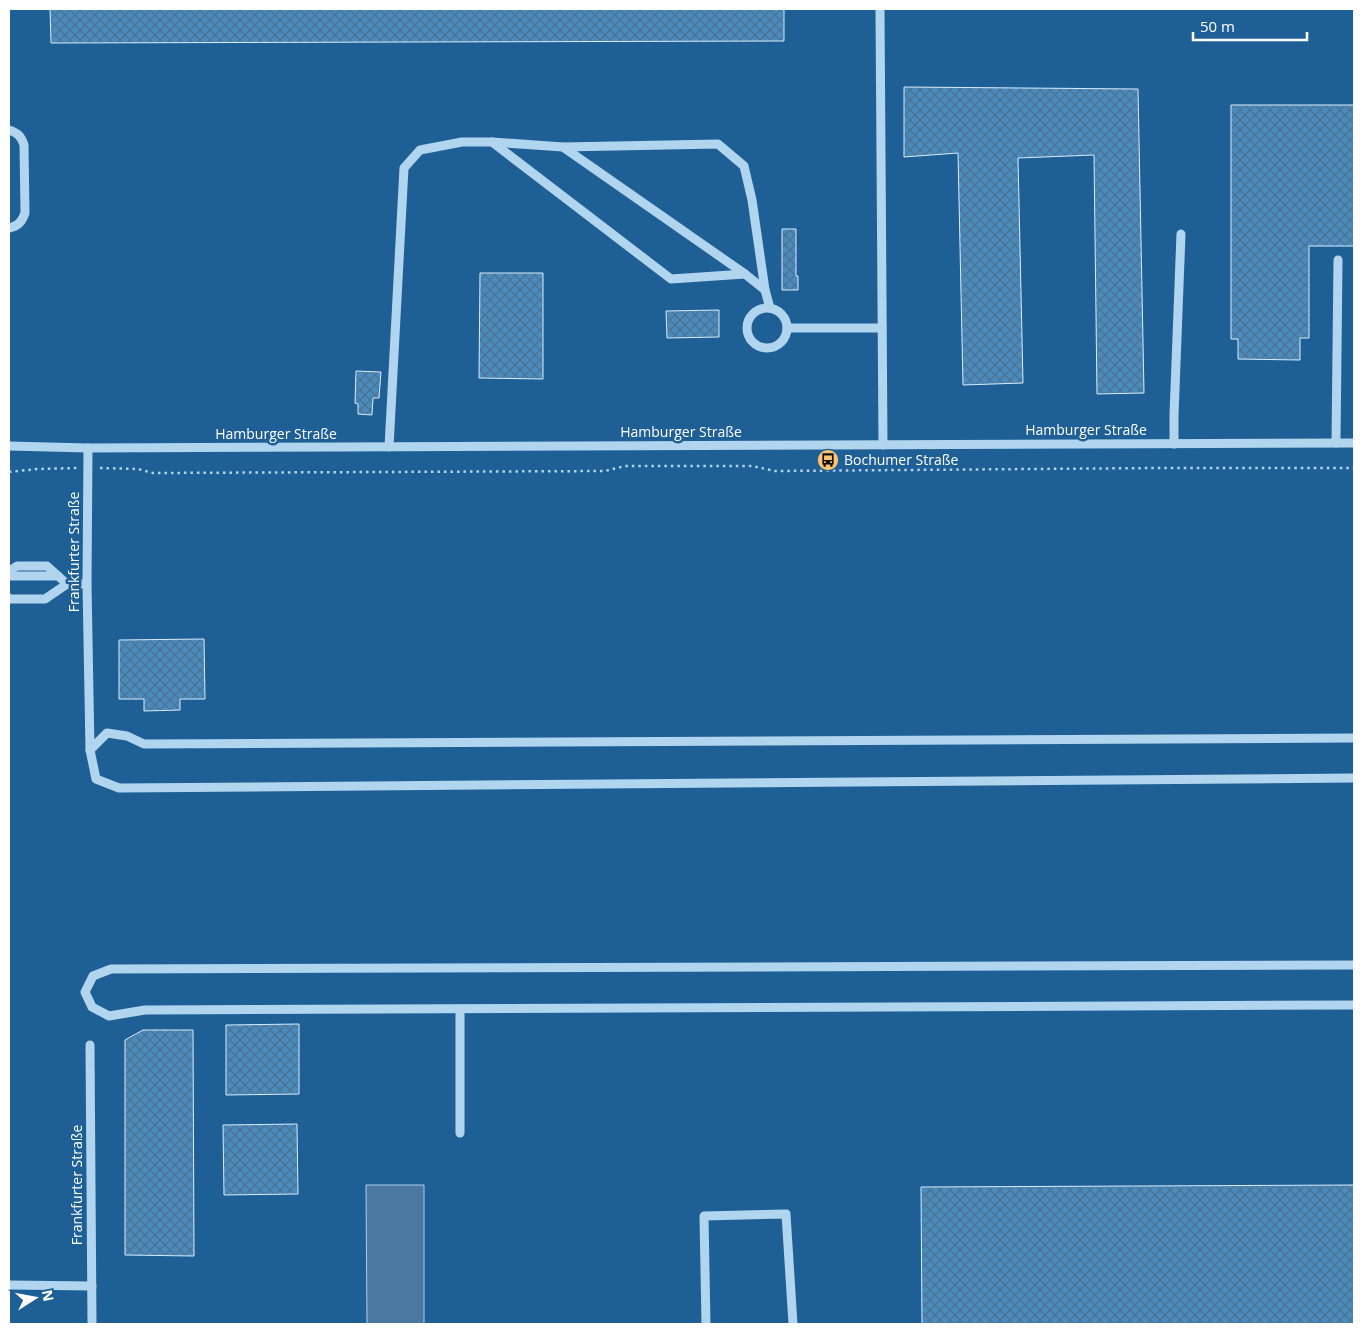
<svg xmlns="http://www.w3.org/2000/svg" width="1363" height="1333" font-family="'Open Sans',sans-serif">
  <defs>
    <pattern id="building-cross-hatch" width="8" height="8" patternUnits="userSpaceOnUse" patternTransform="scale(1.25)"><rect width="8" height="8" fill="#4a8bbe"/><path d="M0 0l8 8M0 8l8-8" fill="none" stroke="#4b7290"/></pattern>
  </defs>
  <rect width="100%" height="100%" fill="#1e6096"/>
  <!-- water -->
  <path fill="#4a789e" stroke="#a5d1f1" d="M366 1185H424V1324H367Z"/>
  <!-- building -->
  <g fill="url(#building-cross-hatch)" stroke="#d8ecfb">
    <path d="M50 9H784V41L51 43Z"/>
    <path d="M904 87 1138 89 1144 393 1097 394 1094 155 1018 158 1023 383 963 385 958 153 904 157Z"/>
    <path d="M1231 105H1354V246H1309V338H1300V360L1238 359V339H1231Z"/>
    <path d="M782 229H796V276H798V290H782Z"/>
    <path d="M480 273H543V379L479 378Z"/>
    <path d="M719 310V337L667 338 666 311Z"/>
    <path d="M356 371 381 372 379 398H373L372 415 358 414V404L355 403Z"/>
    <path d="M204 639 205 699H180V710L144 711V699H119V640Z"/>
    <path d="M299 1024V1094L226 1095V1025Z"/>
    <path d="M143 1030H193L194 1256 125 1255V1040Z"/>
    <path d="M297 1124 298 1194 224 1195 223 1125Z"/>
    <path d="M1354 1185V1324H922L921 1187Z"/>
  </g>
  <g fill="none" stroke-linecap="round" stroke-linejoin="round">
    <!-- path -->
    <g stroke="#b1d4ef" stroke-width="2.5" stroke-dasharray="2.5 4" stroke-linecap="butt">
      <path d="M100 468 138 469 153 473 605 471 625 466H752L775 471 1160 468H1354"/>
      <path d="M9 472 37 469 77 468"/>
    </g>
    <!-- minor -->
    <g stroke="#b1d4ef" stroke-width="9">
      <path d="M880 9 883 445"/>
      <path d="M9 130C18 133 21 136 24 145L25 213C22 222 18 226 9 228"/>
      <path d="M492 142 671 279 745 274"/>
      <path d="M563 147 745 274 765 290"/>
      <circle cx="767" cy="328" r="20"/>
      <path d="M787 328H882"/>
      <path d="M1336 443 1338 260"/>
      <path d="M1174 444V415L1181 234"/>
      <path d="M9 446 88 448 339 447 1354 443"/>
      <path d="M389 447 404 168 420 150 462 142H492L563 147 718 144 744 166 752 200 765 290 770 308"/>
      <path d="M88 448 87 584 90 750"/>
      <path d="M9 571 17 566H47L67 584H87"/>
      <path d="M9 576H58"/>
      <path d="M9 598 10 599H45L67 584"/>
      <path d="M1354 738 144 744 127 736 107 733 90 750 96 779 119 788 1354 778"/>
      <path d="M1354 965 111 969 93 976 85 992 92 1007 109 1016 145 1010 1354 1005"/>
      <path d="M460 1009V1133"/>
      <path d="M90 1045 92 1324"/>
      <path d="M9 1285 92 1286"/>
      <path d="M706 1324 704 1216 786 1214 793 1324"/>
    </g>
  </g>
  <!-- icons -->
  <defs>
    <g id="bus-disc" transform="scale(1.125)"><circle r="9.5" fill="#fec571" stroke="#1e6096"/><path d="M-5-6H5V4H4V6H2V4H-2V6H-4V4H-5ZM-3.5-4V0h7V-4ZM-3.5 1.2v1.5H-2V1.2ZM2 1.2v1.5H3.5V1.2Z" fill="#111"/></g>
  </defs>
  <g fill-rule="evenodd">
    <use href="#bus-disc" x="828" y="460"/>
  </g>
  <g text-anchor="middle" stroke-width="5" stroke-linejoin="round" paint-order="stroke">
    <!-- street labels -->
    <g font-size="14" fill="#fff" stroke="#1e6096">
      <text x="1086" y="435">Hamburger Straße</text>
      <text x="681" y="437">Hamburger Straße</text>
      <text x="276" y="439">Hamburger Straße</text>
      <text transform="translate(74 552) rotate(-90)" y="5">Frankfurter Straße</text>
      <text transform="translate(77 1185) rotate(-90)" y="5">Frankfurter Straße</text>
    </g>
    <!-- poi labels -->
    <g font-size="14" fill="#fff" stroke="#1e6096" text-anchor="start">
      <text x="844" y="465">Bochumer Straße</text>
    </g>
  </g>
  <!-- border -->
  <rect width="1363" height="1333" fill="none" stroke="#ffffff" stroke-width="20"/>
  <!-- north arrow -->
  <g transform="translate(35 1298) rotate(79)" stroke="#1e6096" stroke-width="4" paint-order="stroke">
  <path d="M0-4L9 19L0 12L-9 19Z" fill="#ffffff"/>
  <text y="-8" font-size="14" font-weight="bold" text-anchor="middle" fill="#ffffff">N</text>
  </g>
  <!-- scale -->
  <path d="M1193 32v8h114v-8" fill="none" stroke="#ffffff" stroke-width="2.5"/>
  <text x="1200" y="32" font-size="15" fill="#ffffff" stroke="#1e6096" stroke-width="4" paint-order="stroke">50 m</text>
</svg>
